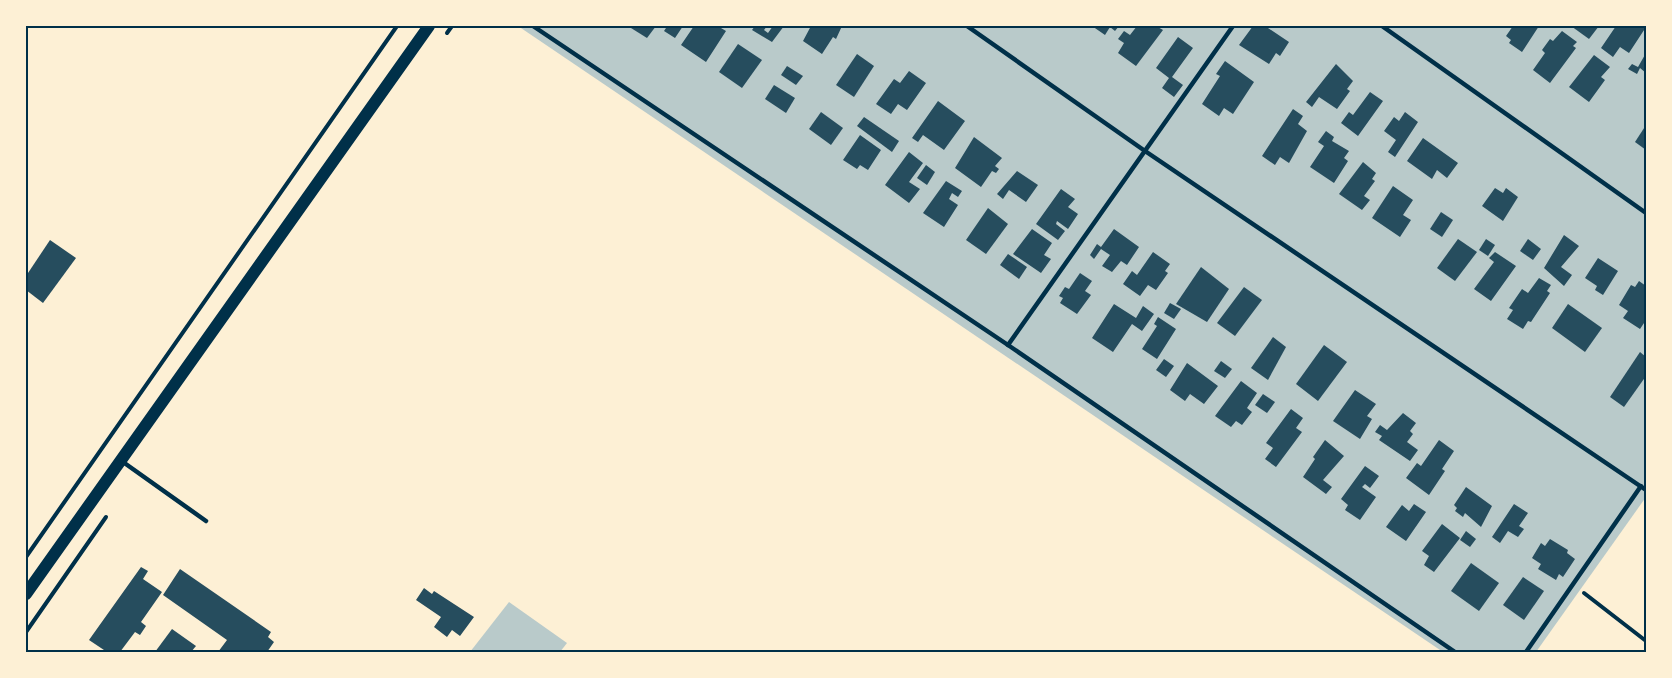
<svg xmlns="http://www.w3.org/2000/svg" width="1672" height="678" font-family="Helvetica,sans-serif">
  <rect width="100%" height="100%" fill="#fdf0d5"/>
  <!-- green -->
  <g fill="#b9caca">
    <path d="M518 26H1646V497L1536 652H1443Z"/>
    <path d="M509 602 567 643 560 652H470Z"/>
  </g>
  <!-- building -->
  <g fill="#264d5e">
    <path d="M632 26H656L647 38 631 28Z"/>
    <path d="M661 26H683L675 38 664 31 666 28Z"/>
    <path d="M694 26H722L721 28 726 31 706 62 681 45Z"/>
    <path d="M755 26H767L764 30 768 33 773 26H784L772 42 752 30Z"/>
    <path d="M811 26H842L836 39 833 37 822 54 803 41Z"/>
    <path d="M1092 26H1119L1115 31 1110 27 1105 35Z"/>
    <path d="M1137 26H1156L1163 30 1136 66 1118 53 1124 43 1118 39 1124 31 1130 35Z"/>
    <path d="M1253 26H1269L1268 28 1289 42 1280 56 1276 53 1269 64 1239 45Z"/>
    <path d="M1513 26H1539L1522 52 1509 43 1511 40 1506 36Z"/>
    <path d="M1571 26H1599L1589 39Z"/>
    <path d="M1616 26 1646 27 1629 53 1620 47 1613 57 1601 48Z"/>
    <path d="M1562 31 1577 42 1573 46 1576 48 1550 83 1533 70 1545 53 1542 50 1550 39 1553 41Z"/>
    <path d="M1178 37 1193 48 1172 77 1183 85 1174 97 1162 88 1169 78 1156 68Z"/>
    <path d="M738 44 762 60 742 88 719 72Z"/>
    <path d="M1646 53V73L1640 68 1637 74 1628 69 1632 64 1638 67Z"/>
    <path d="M857 54 874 66 854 97 836 85Z"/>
    <path d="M1594 55 1610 67 1601 77 1605 80 1589 102 1569 87Z"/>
    <path d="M1225 61 1254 82 1233 114 1224 108 1219 116 1202 104 1220 76 1216 74Z"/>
    <path d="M1336 64 1353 81 1347 89 1350 91 1337 109 1319 97 1312 107 1306 102Z"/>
    <path d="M787 66 803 76 796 85 781 75Z"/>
    <path d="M909 71 926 83 907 110 898 104 891 114 876 104 894 79 900 83Z"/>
    <path d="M774 85 795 98 786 113 765 99Z"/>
    <path d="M1370 92 1383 101 1358 136 1341 123 1349 112 1353 115Z"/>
    <path d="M938 101 965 121 944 150 923 135 918 142 912 138Z"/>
    <path d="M1293 109 1303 116 1298 124 1307 131 1289 163 1280 157 1275 165 1262 156Z"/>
    <path d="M821 112 843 128 831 145 809 129Z"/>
    <path d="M1405 112 1418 122 1395 157 1388 152 1396 140 1384 131 1394 117 1399 121Z"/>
    <path d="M864 117 899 141 892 152 857 126Z"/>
    <path d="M1646 125V150L1635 142Z"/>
    <path d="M1326 131 1334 137 1332 141 1349 151 1344 158 1348 161 1334 183 1310 167 1324 146 1318 142Z"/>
    <path d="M860 135 881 150 868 170 860 165 857 169 843 160Z"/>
    <path d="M974 137 1002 158 995 166 999 169 996 173 992 171 981 187 955 168Z"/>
    <path d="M1423 138 1458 163 1447 178 1437 170 1432 179 1407 161Z"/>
    <path d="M909 152 923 163 909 182 920 189 909 203 885 185Z"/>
    <path d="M1363 162 1376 173 1372 179 1375 181 1364 196 1370 200 1362 210 1339 194Z"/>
    <path d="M926 165 935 172 927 185 917 178Z"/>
    <path d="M1017 171 1038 185 1026 202 1009 190 1003 199 997 194Z"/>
    <path d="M946 181 962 191 958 197 952 193 949 199 958 205 944 227 923 213Z"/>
    <path d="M1393 186 1413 200 1403 215 1411 220 1400 237 1372 218Z"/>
    <path d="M1495 188 1503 193 1506 188 1518 197 1503 221 1482 206Z"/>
    <path d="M1061 189 1075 199 1068 207 1078 214 1068 229 1057 221 1056 224 1065 231 1058 240 1036 224Z"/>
    <path d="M988 208 1008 224 986 254 966 240Z"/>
    <path d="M1441 212 1453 220 1442 237 1430 229Z"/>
    <path d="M1032 229 1052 243 1044 255 1051 259 1041 273 1013 254Z"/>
    <path d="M1114 229 1139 247 1127 265 1121 261 1112 272 1102 266 1110 255 1101 249 1094 259 1090 255 1097 244 1101 247Z"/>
    <path d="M1564 235 1579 246 1561 267 1572 275 1564 286 1544 268Z"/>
    <path d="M1458 239 1477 252 1455 281 1437 268Z"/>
    <path d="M1486 239 1495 245 1488 256 1479 250Z"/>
    <path d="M1528 239 1541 249 1533 260 1520 251Z"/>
    <path d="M50 240 76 258 43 303 26 290V276Z"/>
    <path d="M1153 252 1170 264 1165 271 1168 273 1156 290 1148 285 1140 296 1123 284 1132 271 1137 275Z"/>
    <path d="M1495 252 1516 266 1491 301 1474 289 1494 262 1489 258Z"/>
    <path d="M1008 254 1027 267 1019 279 1000 265Z"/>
    <path d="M1598 258 1618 271 1603 295 1595 290 1597 286 1585 278Z"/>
    <path d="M1201 267 1229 289 1207 322 1176 304Z"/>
    <path d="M1080 273 1092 281 1085 291 1091 295 1077 314 1060 303 1063 298 1059 296 1065 287 1069 289Z"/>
    <path d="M1539 278 1551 285 1547 291 1550 293 1531 322 1528 321 1523 329 1507 319 1513 310 1509 308 1522 289 1528 293Z"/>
    <path d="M1639 281 1646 286V320L1640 329 1623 318 1628 311 1619 305 1631 285 1635 287Z"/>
    <path d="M1244 287 1262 300 1235 336 1217 323Z"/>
    <path d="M1170 303 1181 309 1174 319 1164 313Z"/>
    <path d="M1114 304 1136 318 1143 306 1154 314 1142 331 1132 324 1113 352 1092 338Z"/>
    <path d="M1568 304 1602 328 1585 352 1552 328Z"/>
    <path d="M1158 317 1176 329 1157 359 1142 349 1157 326 1154 324Z"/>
    <path d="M1273 337 1286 347 1268 380 1251 368Z"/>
    <path d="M1324 345 1347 362 1318 401 1296 384Z"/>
    <path d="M1640 352 1646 357V376L1624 407 1610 397Z"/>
    <path d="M1164 359 1174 366 1166 377 1156 370Z"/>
    <path d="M1221 361 1232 369 1225 378 1214 371Z"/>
    <path d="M1187 363 1218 386 1204 404 1190 394 1185 401 1170 390Z"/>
    <path d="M1241 381 1257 393 1247 408 1252 412 1242 425 1236 421 1231 427 1215 416Z"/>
    <path d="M1355 390 1376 404 1367 416 1372 419 1360 439 1333 421Z"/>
    <path d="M1263 394 1275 402 1267 413 1255 405Z"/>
    <path d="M1291 409 1303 418 1296 428 1302 432 1276 467 1265 459 1273 448 1266 443Z"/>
    <path d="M1403 413 1416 423 1410 431 1413 434 1407 442 1418 450 1410 461 1379 440 1382 436 1375 432 1380 425 1387 430Z"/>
    <path d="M1325 440 1344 456 1323 480 1332 487 1326 494 1303 477 1315 459 1313 457Z"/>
    <path d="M1439 440 1454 451 1442 469 1445 471 1429 495 1406 478 1417 463 1421 466Z"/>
    <path d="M1365 466 1379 476 1370 488 1365 484 1362 487 1376 497 1360 520 1345 510 1348 505 1341 499Z"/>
    <path d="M1466 487 1492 506 1481 527 1465 513 1463 517 1455 511 1457 508 1454 505Z"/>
    <path d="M1414 504 1426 512 1406 541 1386 527 1402 505 1409 511Z"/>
    <path d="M1514 504 1528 513 1519 526 1524 529 1518 537 1508 531 1500 543 1492 537Z"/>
    <path d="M1442 524 1460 538 1434 572 1424 565 1429 556 1422 551Z"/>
    <path d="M1466 531 1476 539 1470 547 1460 540Z"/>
    <path d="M1550 539 1568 550 1567 553 1575 559 1563 577 1559 574 1556 580 1538 569 1541 564 1532 558 1541 543 1545 546Z"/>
    <path d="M1471 563 1499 583 1479 611 1451 591Z"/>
    <path d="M141 567 148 571 143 579 162 592 141 622 146 626 140 635 135 632 120 652H107L89 640Z"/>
    <path d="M180 569 271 632 268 637 274 642 267 652H218L227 640 163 595Z"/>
    <path d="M1523 577 1544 591 1524 620 1503 605Z"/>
    <path d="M424 588 432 594 434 591 474 617 460 636 452 630 447 637 434 627 441 617 416 600Z"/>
    <path d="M172 629 196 646 191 652H155Z"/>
  </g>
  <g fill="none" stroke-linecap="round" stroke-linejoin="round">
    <!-- path -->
    <g stroke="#003049" stroke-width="4">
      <path d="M447 33 452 26"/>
      <path d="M26 557 397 26"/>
      <path d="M1584 593 1646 641"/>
      <path d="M26 632 106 517"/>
    </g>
    <!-- service -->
    <g stroke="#003049" stroke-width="4.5">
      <path d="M533 26 1008 345 1455 652"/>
      <path d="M967 26 1145 151 1646 490"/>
      <path d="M1382 26 1646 213"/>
      <path d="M1008 345 1233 26"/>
      <path d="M123 462 206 521"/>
      <path d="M1526 652 1641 486"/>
    </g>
    <!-- secondary -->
    <path stroke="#003049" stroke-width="12" d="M26 594 429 26"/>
  </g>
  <!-- border -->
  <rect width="1672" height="678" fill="none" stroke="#fdf0d5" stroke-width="54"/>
  <rect x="27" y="27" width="1618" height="624" fill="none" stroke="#003049" stroke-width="2"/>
</svg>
